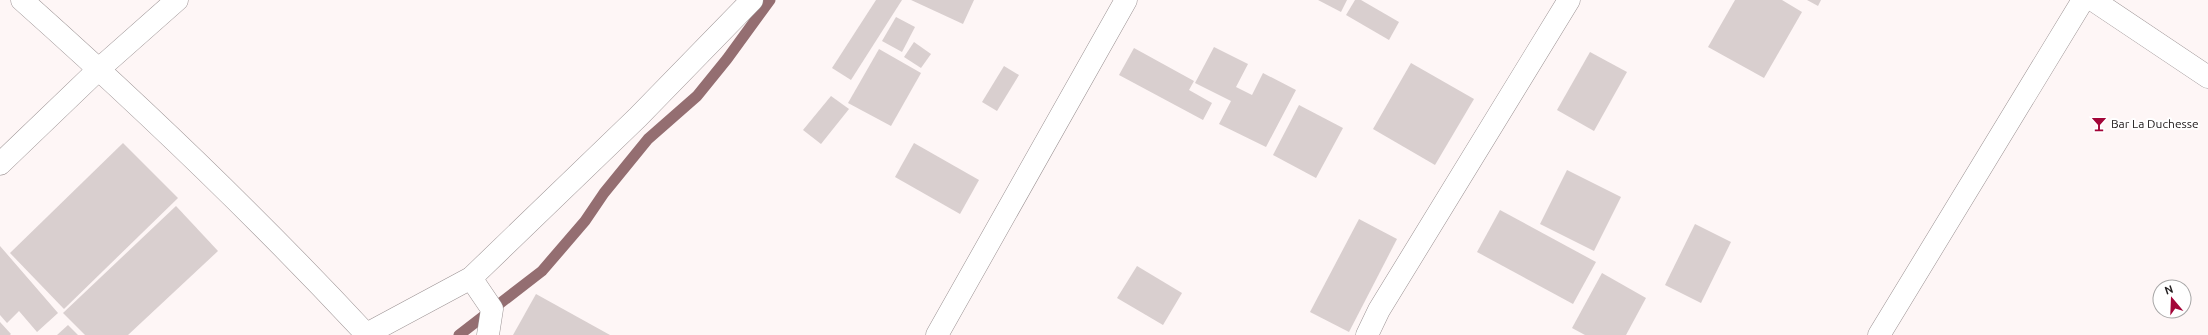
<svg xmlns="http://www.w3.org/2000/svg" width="2208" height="335" font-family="Ubuntu,sans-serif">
  <rect width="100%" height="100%" fill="#fef6f6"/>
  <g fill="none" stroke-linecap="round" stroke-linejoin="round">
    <!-- stream -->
    <path stroke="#946e71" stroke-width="11" d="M459 335 542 271 585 221 604 193 648 139 697 96 727 59 770 0"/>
  </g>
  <!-- building -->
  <g fill="#d9cfcf">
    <path d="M876 0H902L851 80 832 68Z"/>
    <path d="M911 0H974L963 24Z"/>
    <path d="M1318 0H1347L1341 12Z"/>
    <path d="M1355 0H1361L1399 22 1389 40 1346 15Z"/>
    <path d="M1735 0H1782L1802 12 1764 78 1708 47Z"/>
    <path d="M1807 0H1821L1818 6Z"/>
    <path d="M896 17 915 27 902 52 882 41Z"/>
    <path d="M914 42 931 54 921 68 904 57Z"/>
    <path d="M1214 47 1248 64 1236 87 1252 95 1263 73 1296 90 1266 147 1219 124 1231 101 1195 83Z"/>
    <path d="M1134 48 1194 81 1189 90 1212 103 1203 120 1119 75Z"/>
    <path d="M879 49 921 73 891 126 848 103Z"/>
    <path d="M1590 52 1627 72 1594 131 1557 110Z"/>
    <path d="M1411 63 1474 99 1435 165 1373 129Z"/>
    <path d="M1004 66 1019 75 997 111 982 102Z"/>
    <path d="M831 96 849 109 821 144 803 130Z"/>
    <path d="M1299 105 1343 128 1316 178 1273 155Z"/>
    <path d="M123 143 178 198 64 309 10 253Z"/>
    <path d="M914 143 979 180 960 214 895 177Z"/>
    <path d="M1567 170 1621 197 1594 251 1540 224Z"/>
    <path d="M176 206 218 251 128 335H85L63 313Z"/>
    <path d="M1500 210 1596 262 1573 304 1477 252Z"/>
    <path d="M1359 219 1397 239 1349 332 1310 312Z"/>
    <path d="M1695 224 1731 242 1701 303 1665 285Z"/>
    <path d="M0 246 58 313 37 332 19 311 7 323 0 315Z"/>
    <path d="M1137 266 1182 293 1163 325 1117 298Z"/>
    <path d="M1602 273 1646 298 1626 335H1585L1572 328Z"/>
    <path d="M536 294 610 335H513Z"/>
    <path d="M0 322 11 334 10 335H0Z"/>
    <path d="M68 325 78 335H57Z"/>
  </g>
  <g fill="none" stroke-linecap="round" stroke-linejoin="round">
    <!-- minor casing -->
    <g stroke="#9a9192" stroke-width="23">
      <g id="minor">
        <path d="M22 0C141 106 257 217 366 334"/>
        <path d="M2093 0 2208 77"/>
        <path d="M0 164 99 69 177 0"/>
        <path d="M471 278 492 309 488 335"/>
        <path d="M365 335 471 278 638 117 752 0"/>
        <path d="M937 335 1126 0"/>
        <path d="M1367 335 1379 310 1569 0"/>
        <path d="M1879 335 2083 0"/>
      </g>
    </g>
    <!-- minor -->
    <use href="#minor" stroke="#fff" stroke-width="22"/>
  </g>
  <!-- icons -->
  <defs>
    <g id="bar-bare" transform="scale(1.2)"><path d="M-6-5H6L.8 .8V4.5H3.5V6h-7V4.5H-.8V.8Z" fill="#a30538" stroke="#fff" stroke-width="2.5" paint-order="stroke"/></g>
  </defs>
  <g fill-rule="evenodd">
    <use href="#bar-bare" x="2099" y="124"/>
  </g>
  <g text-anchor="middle" stroke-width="4" stroke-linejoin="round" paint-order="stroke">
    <!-- poi labels -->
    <g font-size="12" fill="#242021" stroke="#fff" text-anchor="start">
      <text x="2111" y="128">Bar La Duchesse</text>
    </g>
  </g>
  <!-- north arrow -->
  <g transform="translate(2172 299) rotate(341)"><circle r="19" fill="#ffffff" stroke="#a7a6a6"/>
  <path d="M0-3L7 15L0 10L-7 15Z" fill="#a30538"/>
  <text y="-6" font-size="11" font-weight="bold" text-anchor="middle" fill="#242021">N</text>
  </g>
</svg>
